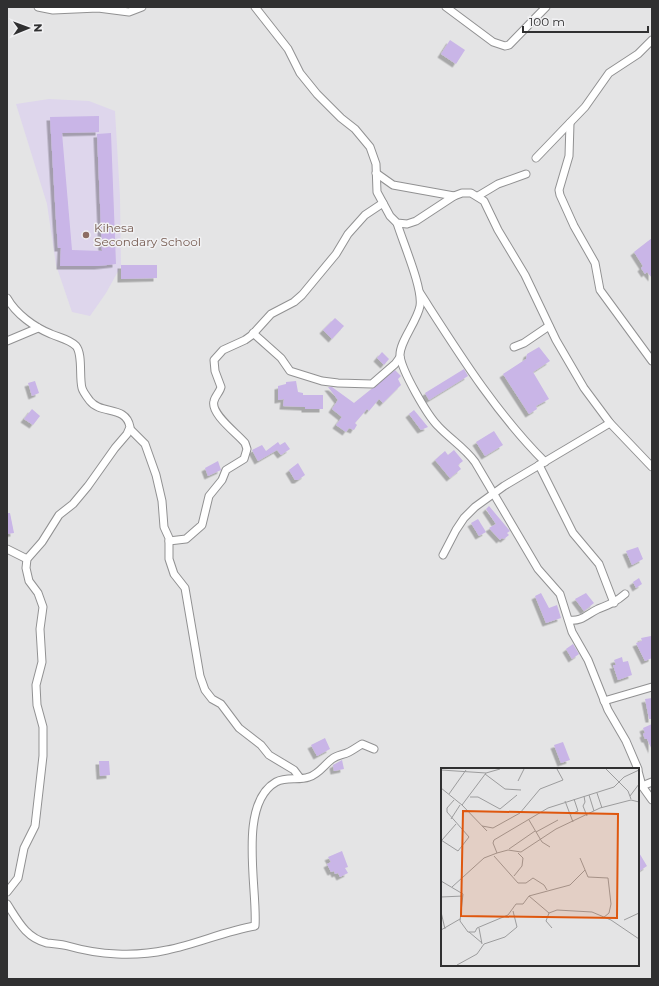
<svg xmlns="http://www.w3.org/2000/svg" width="659" height="986" font-family="Montserrat,sans-serif">
  <defs>
    <filter id="shadow"><feDropShadow dx="-3.5" dy="3.5" stdDeviation="0" flood-color="#0004"/></filter>
  </defs>
  <rect width="100%" height="100%" fill="#e4e4e5"/>
  <!-- education -->
  <path fill="#ded6ec" d="M49 99 89 101 115 111 120 197 121 266 106 293 90 316 72 312 56 265 47 204 16 104Z"/>
  <!-- building -->
  <g fill="#c9b5e7" filter="url(#shadow)">
    <path d="M450 40 465 50 456 64 441 54Z"/>
    <path d="M99 116V132L62 133 72 250 102 251 97 134 111 133 116 264 98 266H60L61 248H58L56 220 50 117Z"/>
    <path d="M652 238V278L647 272 645 274 641 268 643 266 634 252Z"/>
    <path d="M121 265H157V278L121 279Z"/>
    <path d="M335 318 344 326 332 339 323 330Z"/>
    <path d="M539 347 550 361 533 372 549 399 536 406 537 409 529 414 503 374 526 359 527 354Z"/>
    <path d="M382 352 389 359 384 365 377 358Z"/>
    <path d="M464 369 468 376 429 400 425 393Z"/>
    <path d="M395 370 401 376 398 379 401 385 383 403 379 399 369 411 367 409 355 423 357 425 354 430 349 428 346 432 336 425 342 417 332 409 338 400 328 387H332L354 403Z"/>
    <path d="M35 381 39 393 32 396 28 383Z"/>
    <path d="M296 381 298 392 303 393V395H323V409H305V407L283 406 284 399 278 400V386L286 384V382Z"/>
    <path d="M32 409 40 416 33 425 24 419Z"/>
    <path d="M414 410 428 427 421 430 409 414Z"/>
    <path d="M494 431 503 445 485 456 476 442Z"/>
    <path d="M278 442 280 445 285 442 290 449 281 455 277 450 258 461 252 450 262 445 266 451Z"/>
    <path d="M454 450 463 461 458 465 461 469 450 478 435 460 445 451 448 455Z"/>
    <path d="M218 461 221 470 208 476 205 468Z"/>
    <path d="M298 463 305 475 298 480H295L289 470Z"/>
    <path d="M489 506 510 531 507 533 509 535 504 539 502 538 500 540 489 528 496 524 486 509Z"/>
    <path d="M7 513H10L14 533 7 534Z"/>
    <path d="M478 519 486 532 479 536 471 523Z"/>
    <path d="M638 547 643 559 632 565 626 551Z"/>
    <path d="M639 578 642 584 636 588 633 582Z"/>
    <path d="M541 593 549 608 557 605 561 618 546 623 535 596Z"/>
    <path d="M586 593 594 603 584 611 575 599Z"/>
    <path d="M651 636 652 658 645 661 636 643 642 641 641 638Z"/>
    <path d="M573 644 579 654 572 659 566 649Z"/>
    <path d="M622 657 623 662 628 661 632 675 618 680 613 665H616L614 660Z"/>
    <path d="M652 698V719H649L645 699Z"/>
    <path d="M652 724V750L647 739H645L643 734 645 733 643 728Z"/>
    <path d="M325 738 330 749 317 756 311 745Z"/>
    <path d="M563 742 570 760 561 763 554 745Z"/>
    <path d="M342 760 344 769 334 771 333 765Z"/>
    <path d="M99 761H109L110 775 100 776Z"/>
    <path d="M342 851 348 867 345 868 348 873 340 877 338 873 335 874 334 871 331 872 327 864 331 862 328 857Z"/>
    <path d="M638 851 647 866 638 872Z"/>
  </g>
  <g fill="none" stroke-linecap="round" stroke-linejoin="round">
    <!-- street casing -->
    <g stroke="#919192" stroke-width="9">
      <g id="street">
        <path d="M38 7 53 10 98 8 129 12 142 7"/>
        <path d="M255 7 288 49 300 73 317 94 341 118 355 129 370 147 376 164 377 192 390 216 397 223 407 224 416 221 454 196 462 193H471L484 201 498 230 525 275 556 340 584 388 610 423 652 467"/>
        <path d="M446 7 493 42 505 46 509 45 546 7"/>
        <path d="M570 123 569 156 559 190 560 195 574 226 595 263 600 290 652 361"/>
        <path d="M536 158 585 107 609 73 638 54 652 40"/>
        <path d="M376 173 393 185 454 196"/>
        <path d="M478 196 498 184 526 174"/>
        <path d="M397 223C403 243 423 288 420 306 417 322 399 342 400 356 402 371 427 415 438 426 450 439 464 447 475 462L538 569 560 594 572 632 588 660 608 710 626 741 638 769"/>
        <path d="M420 293C458 352 495 412 545 462"/>
        <path d="M7 298C16 314 34 327 51 334 60 338 69 339 76 346 83 354 79 377 82 388 83 392 87 397 90 401 101 415 126 405 130 427L127 434 115 448 88 486 73 504 59 515 42 542 27 559 26 568 29 581 38 593 43 607 40 629 42 662 36 685 37 705 43 727V756L35 826 24 848 18 878 7 892"/>
        <path d="M253 333 281 358 290 371 322 381 338 383 372 384 395 364 400 357"/>
        <path d="M7 341 38 328"/>
        <path d="M514 347 524 343 549 326"/>
        <path d="M130 429 145 444 156 475 162 501 164 527 169 538V559L174 574 185 588 200 676 205 690 212 699 221 704 239 728 261 745 269 755 294 770 300 778"/>
        <path d="M539 465 573 533 599 564 614 603"/>
        <path d="M169 541 186 539 202 525 209 496 222 480 226 470 244 459 247 449 245 443C238 434 210 414 214 401 215 396 220 392 221 387L215 371 214 360 223 350 245 340 252 335 271 314 294 302 302 295 336 254 348 234 365 215 383 203"/>
        <path d="M7 549 27 559"/>
        <path d="M443 555 456 530 464 518 475 507 504 486 610 423"/>
        <path d="M569 620C582 622 587 614 598 609 608 605 616 602 625 594"/>
        <path d="M604 701 652 687"/>
        <path d="M638 771 642 786 652 800"/>
        <path d="M642 786 652 782"/>
        <path d="M7 904C18 921 26 938 47 943 54 944 61 944 68 946 99 955 135 957 167 950 197 944 225 931 255 926 258 890 237 804 276 782 287 776 298 781 309 777 319 774 324 765 332 759 337 755 343 755 349 752 353 750 357 747 362 744L374 749"/>
      </g>
    </g>
    <!-- street -->
    <use href="#street" stroke="#fff" stroke-width="7"/>
  </g>
  <!-- markers -->
  <circle fill="#8d6e63" stroke="#f1f1f3" stroke-width="1.5" cx="86" cy="235" r="4"/>
  <g text-anchor="middle" stroke-width="3" stroke-linejoin="round" paint-order="stroke">
    <!-- education labels -->
    <g font-size="12" fill="#785e54" stroke="#f1f1f3" text-anchor="start">
      <text x="94" y="232">Kihesa<tspan x="94" dy="14">Secondary School</tspan></text>
    </g>
  </g>
  <!-- overview -->
  <g transform="translate(441 768)">
    <rect width="198" height="198" fill="#e4e4e5"/>
    <path fill="none" stroke="#9c9c9d" stroke-width="1" d="M165 1 187 23 190 31M0 2 45 5 59 1M44 6 64 21 80 22M77 13 83 1M0 20 21 37 45 5M156 25 161 40M8 26 25 2M148 27 153 43M143 28 144 34 142 38 146 48M189 28 198 16M29 29H37L59 41 76 27M124 33 132 54M21 37 46 63M130 46 137 43 133 31M10 51 19 37M88 52 101 74 109 79M41 58 52 60 79 45 99 21 122 12 116 1M95 64 117 52M0 72 17 83 28 69 6 44V40L13 32M1 72 15 56M68 81 94 63M56 85 67 82 80 84 115 61 159 40 190 32 198 34M53 88 77 115H85L92 110 103 117 106 122M139 90 147 109 167 110 170 136 168 145 162 150M73 108 81 98 82 90 77 85M0 113 22 126 19 153 27 164H34L36 160 67 147 75 136H82L88 128 108 145 116 142 151 144 170 152 198 171M11 119 43 90 56 85 52 75 53 72 107 40 173 19 183 9 198 2M88 128 129 117 144 102M0 129 22 128M0 144 4 161M108 145 105 153 111 160M183 152 198 145M38 160 41 176M0 162 19 151M28 164 41 175M16 197 36 186 43 176 64 169 76 159 72 143"/>
    <path fill="#df570e" fill-opacity="0.15" stroke="#df570e" stroke-width="2" d="M22 43 177 46 176 150 20 148Z"/>
    <rect width="198" height="198" fill="none" stroke="#303031" stroke-width="2"/>
  </g>
  <!-- border -->
  <rect width="659" height="986" fill="none" stroke="#303031" stroke-width="16"/>
  <!-- north arrow -->
  <g transform="translate(28 28) rotate(89)" stroke="#f1f1f3" stroke-width="3" paint-order="stroke">
  <path d="M0-3L7 15L0 10L-7 15Z" fill="#303031"/>
  <text y="-6" font-size="11" font-weight="bold" text-anchor="middle" fill="#303031">N</text>
  </g>
  <!-- scale -->
  <path d="M523 26v6h125v-6" fill="none" stroke="#303031" stroke-width="2"/>
  <text x="529" y="26" font-size="12" fill="#303031" stroke="#f1f1f3" stroke-width="3" paint-order="stroke">100 m</text>
</svg>
